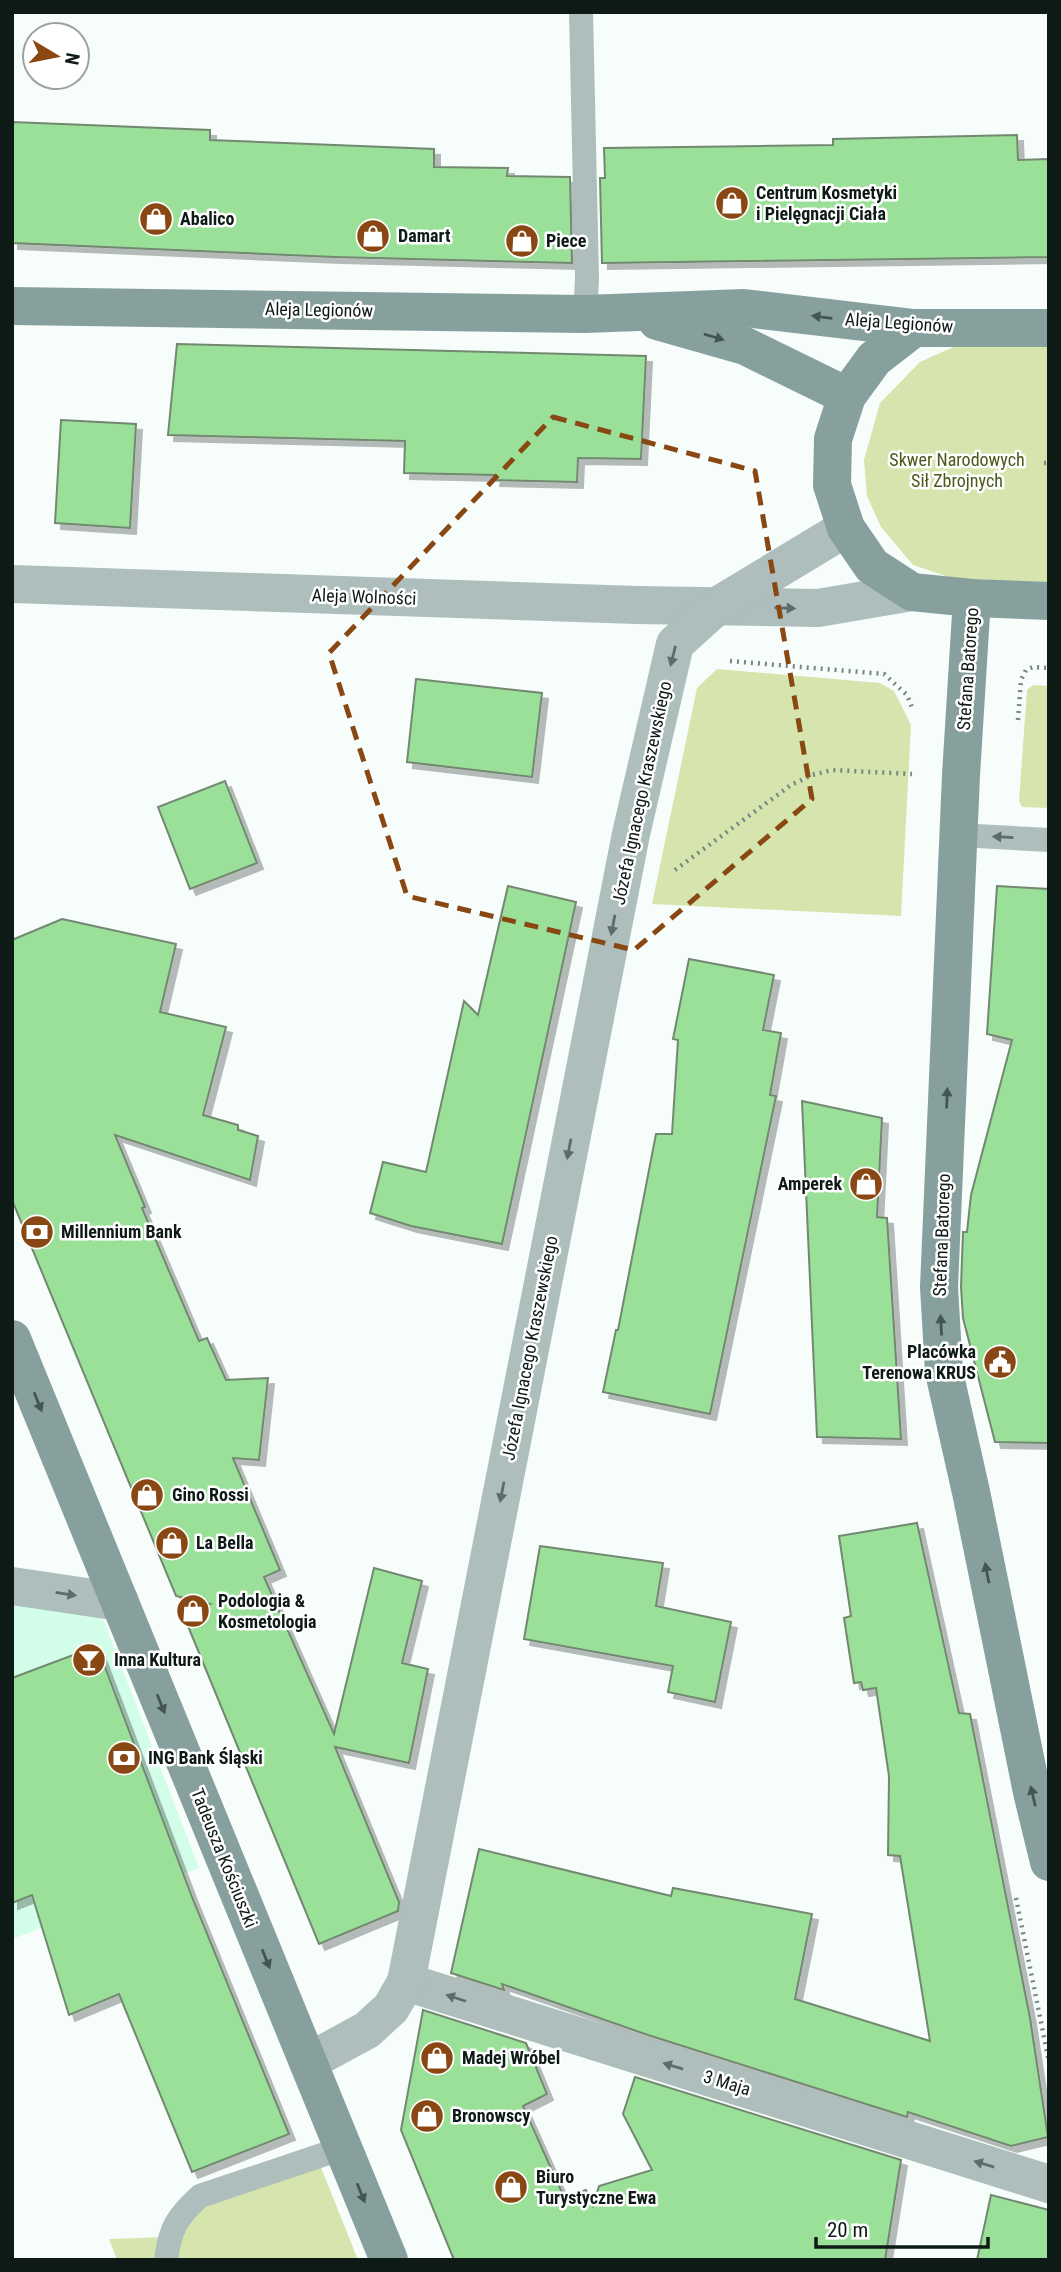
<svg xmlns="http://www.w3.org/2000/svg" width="1061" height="2272" font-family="'Roboto Condensed',sans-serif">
  <defs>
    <filter id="shadow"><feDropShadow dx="6" dy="6" stdDeviation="0" flood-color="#0004"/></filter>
  </defs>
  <rect width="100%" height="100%" fill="#f6fdfa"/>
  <!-- built -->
  <path fill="#d1fde9" d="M12 1601 103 1619 199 1868 12 1939Z"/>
  <!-- green -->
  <g fill="#d5e5ad">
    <path d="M960 344 1049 346V583L952 578 913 565 881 527 867 496 864 460 880 403 920 362Z"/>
    <path d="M717 669 880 683 894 691 911 725 901 916 652 904 697 688Z"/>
    <path d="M1033 685 1049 686V808L1022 807 1019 801 1027 690Z"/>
    <path d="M318 2160 358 2260H170L184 2215Z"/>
    <path d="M169 2237 166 2260H117L109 2239Z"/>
  </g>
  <!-- building -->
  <g fill="#9be099" stroke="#738871" stroke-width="2" filter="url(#shadow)">
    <path d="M12 122 210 130V140L434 149V167L508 168 507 176 570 177 572 263 335 257 12 243Z"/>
    <path d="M1017 135 1018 160 1049 159V257L602 263 600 178H605L604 148 833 145V139Z"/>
    <path d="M177 344 646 356 641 459 578 458 577 482 494 480 495 475 404 473 405 441 168 435Z"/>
    <path d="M61 420 136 424 130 528 55 523Z"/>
    <path d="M416 679 542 693 532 777 407 762Z"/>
    <path d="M225 781 257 863 190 889 158 807Z"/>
    <path d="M508 886 576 902 502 1244 411 1226 370 1213 383 1162 426 1172 464 1001 478 1015Z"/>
    <path d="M997 886 1049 889V1443L995 1442 963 1318 961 1287 963 1232H967L971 1195 1012 1040 987 1034Z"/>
    <path d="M62 919 176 944 160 1012 226 1027 203 1115 238 1125V1130L258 1136 250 1180 115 1135 145 1207 142 1208 199 1341 207 1338 226 1380 268 1378 259 1460 233 1458 280 1570 264 1577 334 1734 374 1568 422 1581 402 1663 428 1669 409 1763 335 1747 399 1902 398 1911 319 1944 183 1614 210 1604 176 1596 12 1200V940Z"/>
    <path d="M689 959 774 975 763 1030 781 1033 770 1095 776 1096 710 1414 603 1392 616 1330H618L656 1134H672L678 1040 673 1039Z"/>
    <path d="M802 1101 882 1118 877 1217 887 1218 901 1439 817 1437Z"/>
    <path d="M917 1523 959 1713 970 1714 1030 2018 1048 2137 1011 2146 908 2112 907 2117 648 2035 502 1984 504 1990 451 1973 479 1849 671 1896 673 1888 812 1914 795 1999 930 2041 900 1856 888 1855 889 1776 876 1688 863 1690 861 1682 854 1683 844 1618 851 1616 839 1536Z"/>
    <path d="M540 1546 663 1563 656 1606 731 1622 715 1702 668 1692 673 1666 524 1639Z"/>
    <path d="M97 1646 192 1897 289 2134 192 2172 119 1994 69 2015 32 1895 12 1903V1678Z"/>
    <path d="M423 2010 526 2043 547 2094 523 2106 564 2197 586 2190 593 2206 599 2186 652 2170 623 2114 635 2077 901 2160 885 2260H454L401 2130Z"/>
    <path d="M991 2195 1049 2210V2260H977Z"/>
  </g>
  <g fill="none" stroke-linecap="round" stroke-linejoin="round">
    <!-- path -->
    <g stroke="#7a8480" stroke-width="4.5" stroke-dasharray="2 5" stroke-linecap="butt">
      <path d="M1044 463H1049"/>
      <path d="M730 661 884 674 907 695 913 710"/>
      <path d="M1018 720 1021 680 1026 670 1033 667 1049 668"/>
      <path d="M675 870 791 785 812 775 832 770 912 774"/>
      <path d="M1016 1898 1049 2062"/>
    </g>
    <!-- lane -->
    <g stroke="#adbebc" stroke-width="24">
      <path d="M581 12 587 279 585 314"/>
      <path d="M958 835 1049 840"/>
      <path d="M166 2260C170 2228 177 2217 200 2196L343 2148"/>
    </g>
    <!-- street -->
    <g stroke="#adbebc" stroke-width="38">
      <path d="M12 584 637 605 818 608 912 592"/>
      <path d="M12 1586 120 1602"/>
      <path d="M406 1982 1049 2184"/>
      <path d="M308 2062 367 2030 391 2008 406 1982 631 834 675 644 717 606 846 528"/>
    </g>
    <!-- secondary -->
    <g stroke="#87a09e" stroke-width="38">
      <path d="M12 306 585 314 744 308 914 328H1049"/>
      <path d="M657 321 745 346 847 396"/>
      <path d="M914 328 874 359 847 396 833 439 832 485 846 528 872 566 912 592 972 598 1049 601"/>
      <path d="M972 598 961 775 939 1287 944 1372 971 1492 1032 1792 1049 1862"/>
      <path d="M12 1339 389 2260"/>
    </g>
  </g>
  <!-- one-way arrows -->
  <defs><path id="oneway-solid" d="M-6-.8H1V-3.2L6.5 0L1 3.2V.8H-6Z" transform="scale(1.75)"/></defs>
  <g fill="#445653">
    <use href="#oneway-solid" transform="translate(822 317) rotate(-173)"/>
    <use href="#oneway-solid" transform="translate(714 337) rotate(16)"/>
    <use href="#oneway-solid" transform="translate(947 1098) rotate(-88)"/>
    <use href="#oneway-solid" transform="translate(941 1325) rotate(-93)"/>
    <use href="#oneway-solid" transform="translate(38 1402) rotate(68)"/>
    <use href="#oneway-solid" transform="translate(987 1573) rotate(-101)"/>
    <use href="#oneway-solid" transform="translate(161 1704) rotate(68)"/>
    <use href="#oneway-solid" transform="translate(1033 1796) rotate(-103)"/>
    <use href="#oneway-solid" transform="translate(266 1959) rotate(68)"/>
    <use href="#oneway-solid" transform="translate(361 2193) rotate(68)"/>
  </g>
  <g fill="#5d6c68">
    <use href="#oneway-solid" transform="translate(785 608) rotate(2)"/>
    <use href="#oneway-solid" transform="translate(673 656) rotate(104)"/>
    <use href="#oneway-solid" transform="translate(1003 837) rotate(-177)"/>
    <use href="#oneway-solid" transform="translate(613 925) rotate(101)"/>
    <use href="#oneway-solid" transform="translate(569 1149) rotate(101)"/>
    <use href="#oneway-solid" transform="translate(502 1492) rotate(101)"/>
    <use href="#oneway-solid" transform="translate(66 1594) rotate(9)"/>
    <use href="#oneway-solid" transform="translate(456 1998) rotate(-162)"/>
    <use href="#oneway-solid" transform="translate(673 2066) rotate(-163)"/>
    <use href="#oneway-solid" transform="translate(984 2164) rotate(-163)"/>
  </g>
  <!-- marked area -->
  <path fill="none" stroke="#894813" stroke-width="5" stroke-dasharray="14 9" stroke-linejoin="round" d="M553 417 755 471 812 799 634 950 407 896 329 653Z"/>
  <!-- icons -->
  <defs>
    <g id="shop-disc" transform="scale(1.75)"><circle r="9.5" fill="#894813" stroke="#fff"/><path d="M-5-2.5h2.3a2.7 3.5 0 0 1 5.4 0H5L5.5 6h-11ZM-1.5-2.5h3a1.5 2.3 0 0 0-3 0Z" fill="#fff"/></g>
    <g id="bank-disc" transform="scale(1.75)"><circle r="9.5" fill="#894813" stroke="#fff"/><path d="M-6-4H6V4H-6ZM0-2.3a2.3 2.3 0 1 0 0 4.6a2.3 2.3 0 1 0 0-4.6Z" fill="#fff"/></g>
    <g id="civic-disc" transform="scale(1.75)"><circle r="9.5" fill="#894813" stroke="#fff"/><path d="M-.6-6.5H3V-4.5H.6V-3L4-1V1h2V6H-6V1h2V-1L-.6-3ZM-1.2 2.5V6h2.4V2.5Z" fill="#fff"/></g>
    <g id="bar-disc" transform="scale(1.75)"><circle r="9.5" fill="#894813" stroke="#fff"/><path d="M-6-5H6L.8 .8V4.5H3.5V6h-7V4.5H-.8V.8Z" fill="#fff"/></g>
  </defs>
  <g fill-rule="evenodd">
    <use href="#shop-disc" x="732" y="203"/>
    <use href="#shop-disc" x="156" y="219"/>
    <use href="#shop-disc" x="373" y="236"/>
    <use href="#shop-disc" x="522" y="241"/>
    <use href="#shop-disc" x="866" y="1184"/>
    <use href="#bank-disc" x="37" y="1232"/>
    <use href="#civic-disc" x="1000" y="1362"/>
    <use href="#shop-disc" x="147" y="1495"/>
    <use href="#shop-disc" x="172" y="1543"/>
    <use href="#shop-disc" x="193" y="1611"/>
    <use href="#bar-disc" x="89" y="1660"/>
    <use href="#bank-disc" x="124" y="1758"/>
    <use href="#shop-disc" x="437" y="2058"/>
    <use href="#shop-disc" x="427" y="2116"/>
    <use href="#shop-disc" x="511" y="2187"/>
  </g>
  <g text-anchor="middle" stroke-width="5" stroke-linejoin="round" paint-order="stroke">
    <!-- poi labels -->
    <g font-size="18" font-weight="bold" fill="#0d1a15" stroke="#fff" text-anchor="start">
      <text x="756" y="199">Centrum Kosmetyki<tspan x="756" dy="21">i Pielęgnacji Ciała</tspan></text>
      <text x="180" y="225">Abalico</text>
      <text x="398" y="242">Damart</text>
      <text x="546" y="247">Piece</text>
      <text x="842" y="1190" text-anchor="end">Amperek</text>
      <text x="61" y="1238">Millennium Bank</text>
      <text x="976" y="1358" text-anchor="end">Placówka<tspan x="976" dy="21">Terenowa KRUS</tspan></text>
      <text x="172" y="1501">Gino Rossi</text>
      <text x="196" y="1549">La Bella</text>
      <text x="218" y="1607">Podologia &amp;<tspan x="218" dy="21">Kosmetologia</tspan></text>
      <text x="114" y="1666">Inna Kultura</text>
      <text x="148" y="1764">ING Bank Śląski</text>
      <text x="462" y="2064">Madej Wróbel</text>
      <text x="452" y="2122">Bronowscy</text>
      <text x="536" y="2183">Biuro<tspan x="536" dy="21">Turystyczne Ewa</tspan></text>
    </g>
    <!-- street labels -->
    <g font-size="18" fill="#0d1a15" stroke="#fff">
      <text transform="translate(319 310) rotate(1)" y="6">Aleja Legionów</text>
      <text transform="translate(899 323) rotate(4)" y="6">Aleja Legionów</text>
      <text transform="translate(364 597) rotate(2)" y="6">Aleja Wolności</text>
      <text transform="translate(968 669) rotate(-86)" y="6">Stefana Batorego</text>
      <text transform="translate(642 793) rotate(-78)" y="6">Józefa Ignacego Kraszewskiego</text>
      <text transform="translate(942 1235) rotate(-88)" y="6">Stefana Batorego</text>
      <text transform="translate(530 1348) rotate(-79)" y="6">Józefa Ignacego Kraszewskiego</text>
      <text transform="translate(224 1858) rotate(68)" y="6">Tadeusza Kościuszki</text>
      <text transform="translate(727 2083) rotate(17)" y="6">3 Maja</text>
    </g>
    <!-- park labels -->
    <g font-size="18" fill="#4a5919" stroke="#fff">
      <text x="957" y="466">Skwer Narodowych<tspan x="957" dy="21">Sił Zbrojnych</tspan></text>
    </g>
  </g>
  <!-- border -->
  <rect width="1061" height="2272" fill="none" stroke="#0d1a15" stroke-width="28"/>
  <!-- north arrow -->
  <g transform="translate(56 56) rotate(100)"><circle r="33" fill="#ffffff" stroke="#9ea3a1" stroke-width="2"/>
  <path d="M0-5L12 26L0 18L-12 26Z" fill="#894813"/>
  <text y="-10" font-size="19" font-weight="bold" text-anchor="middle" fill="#0d1a15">N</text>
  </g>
  <!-- scale -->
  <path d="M816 2237v10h172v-10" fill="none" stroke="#0d1a15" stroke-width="3.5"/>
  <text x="827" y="2237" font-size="21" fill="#0d1a15" stroke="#ffffff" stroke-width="5" paint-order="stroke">20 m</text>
</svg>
